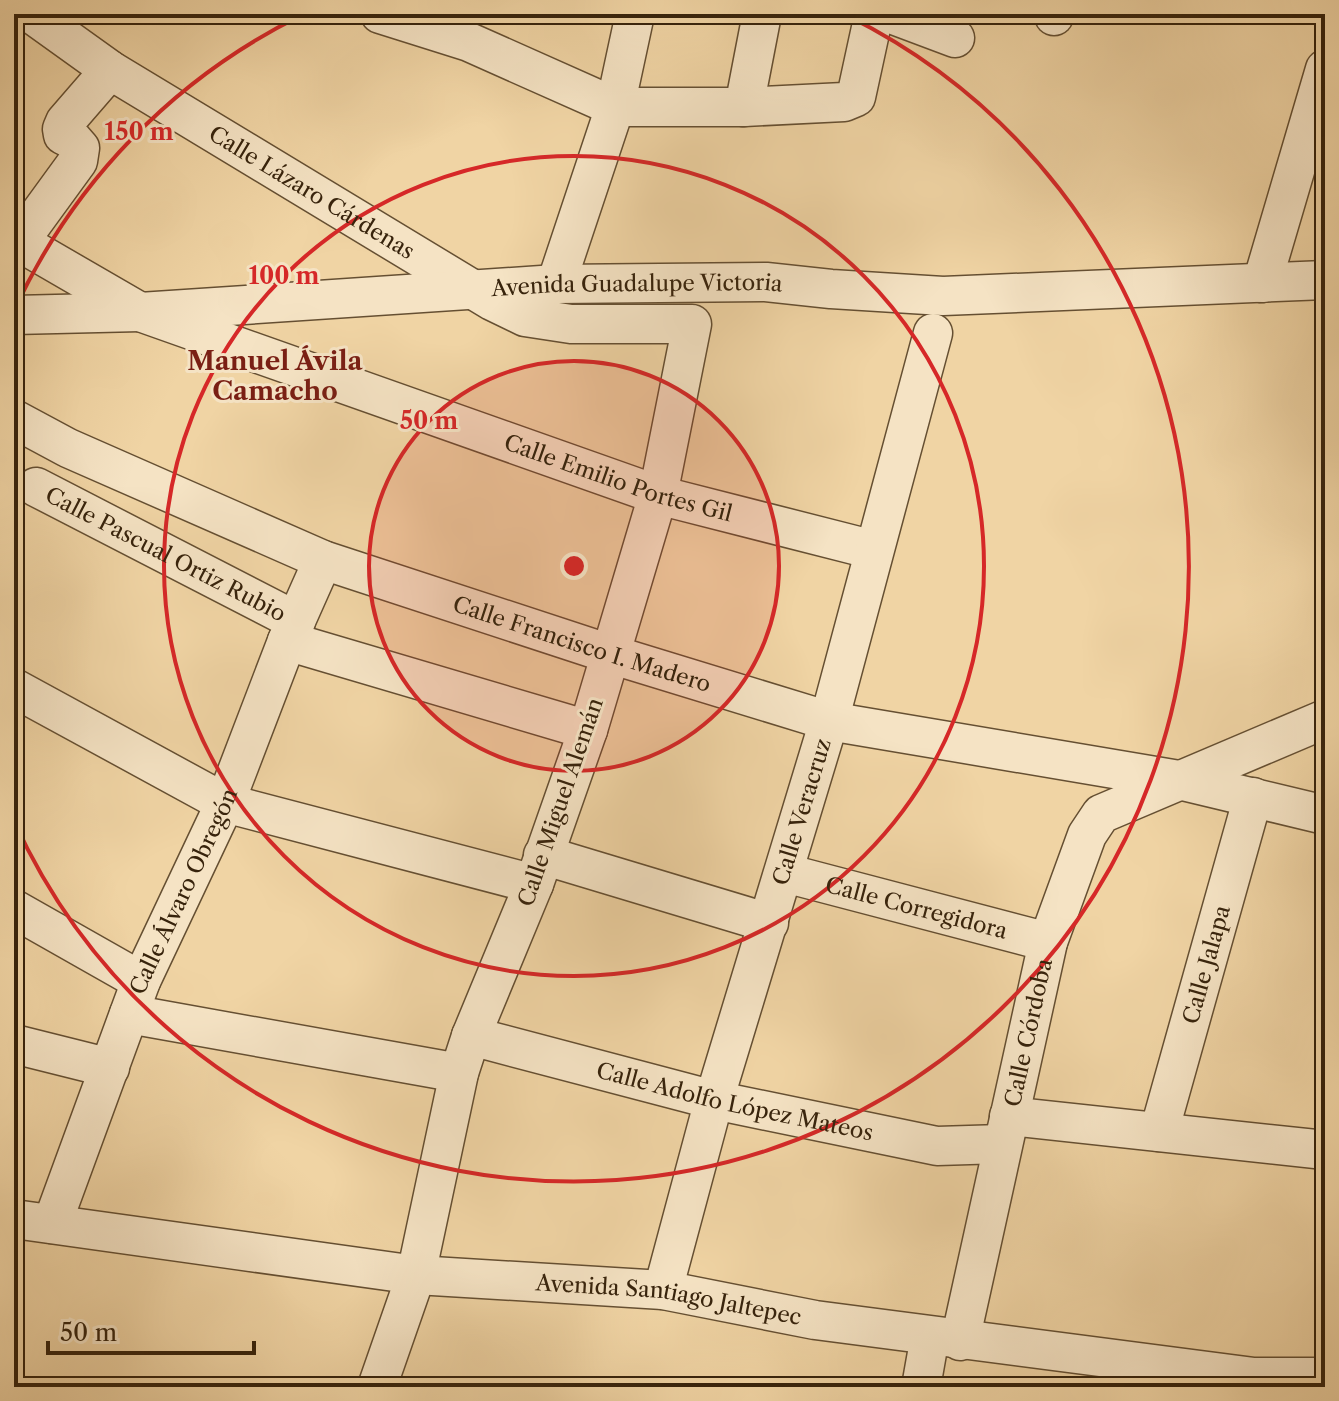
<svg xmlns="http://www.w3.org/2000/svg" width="1339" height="1401" font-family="'Libre Caslon Text',serif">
  <rect width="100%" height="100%" fill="#f0d4a4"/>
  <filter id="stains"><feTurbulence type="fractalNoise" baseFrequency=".0025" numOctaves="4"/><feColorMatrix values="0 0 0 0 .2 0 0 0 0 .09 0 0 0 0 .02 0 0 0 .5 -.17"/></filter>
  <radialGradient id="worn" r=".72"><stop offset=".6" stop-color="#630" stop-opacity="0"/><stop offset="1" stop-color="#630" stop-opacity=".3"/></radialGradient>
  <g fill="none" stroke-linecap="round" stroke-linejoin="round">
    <!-- minor casing -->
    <g stroke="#654f32" stroke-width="41">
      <g id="minor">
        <path id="s1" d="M32 14 110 70 492 301 525 317 571 324H692L658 495 588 730 534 884 471 1036 459 1073 416 1275 377 1387"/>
        <path d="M380 14 469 42 615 107H744L844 102 856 97 874 14"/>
        <path d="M891 14 955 38"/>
        <path d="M1054 16V14"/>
        <path d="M744 107 762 14"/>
        <path id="s2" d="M14 239 140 312 658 495 874 550"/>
        <path d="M19 242 78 161 80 148 73 140 63 135 62 129 65 122 110 70"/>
        <path d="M1262 283 1325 69"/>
        <path d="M556 284 615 107 635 14"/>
        <path id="s3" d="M14 315 140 312 556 284 766 282 831 289 943 296 1325 280"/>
        <path id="s4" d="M14 419 68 448 323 560 610 654 829 721 1179 780 1325 815"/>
        <path id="s5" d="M36 487 296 621"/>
        <path d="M287 641 588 730"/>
        <path d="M14 688 225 803 534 884"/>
        <path d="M543 855 769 923"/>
        <path id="s6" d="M785 873 1048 942"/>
        <path d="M14 909 141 981"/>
        <path d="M129 1014 459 1073"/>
        <path id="s7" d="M471 1036 714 1100 937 1146 1002 1144"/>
        <path d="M14 1044 110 1068"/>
        <path d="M1009 1116 1325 1150"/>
        <path id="s8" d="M1159 1132 1253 797"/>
        <path id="s9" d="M14 1219 416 1275 663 1290 815 1320 1254 1377H1325"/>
        <path id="s10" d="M52 1224 141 981 225 803 287 641 323 560"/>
        <path id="s11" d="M663 1290 714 1100 829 721 933 333"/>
        <path id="s12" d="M960 1341 1048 942 1087 835 1101 814 1325 719"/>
        <path d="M921 1387 930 1336"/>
      </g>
    </g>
    <!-- minor -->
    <use href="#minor" stroke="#f5e3c4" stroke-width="38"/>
  </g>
  <!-- distance rings -->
  <circle cx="574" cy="566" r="205" fill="#d62828" fill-opacity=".12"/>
  <g fill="none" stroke="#d62828" stroke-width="4">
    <circle cx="574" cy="566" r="205"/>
    <circle cx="574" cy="566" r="410"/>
    <path d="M14 311A615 615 0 0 1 300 16M848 16A615 615 0 1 1 14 821"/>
  </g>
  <g text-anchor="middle" stroke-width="6" stroke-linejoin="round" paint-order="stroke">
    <!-- street labels -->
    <g font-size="22" fill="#37230c" stroke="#f5e3c4">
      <text dy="8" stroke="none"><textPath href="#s1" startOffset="332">Calle Lázaro Cárdenas</textPath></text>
      <text dy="8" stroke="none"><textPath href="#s3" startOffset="624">Avenida Guadalupe Victoria</textPath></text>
      <text dy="8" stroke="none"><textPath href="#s2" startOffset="652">Calle Emilio Portes Gil</textPath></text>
      <text dy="8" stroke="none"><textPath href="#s5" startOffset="146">Calle Pascual Ortiz Rubio</textPath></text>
      <text dy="8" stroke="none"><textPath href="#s4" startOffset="612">Calle Francisco I. Madero</textPath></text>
      <text transform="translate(560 802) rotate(-71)" y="8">Calle Miguel Alemán</text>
      <text dy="8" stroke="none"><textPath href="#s11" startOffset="498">Calle Veracruz</textPath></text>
      <text dy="8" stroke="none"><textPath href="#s10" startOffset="358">Calle Álvaro Obregón</textPath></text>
      <text dy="8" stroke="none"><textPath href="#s6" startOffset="136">Calle Corregidora</textPath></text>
      <text dy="8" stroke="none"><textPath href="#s8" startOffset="174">Calle Jalapa</textPath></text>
      <text dy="8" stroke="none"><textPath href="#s12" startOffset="316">Calle Córdoba</textPath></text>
      <text dy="8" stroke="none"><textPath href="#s7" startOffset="272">Calle Adolfo López Mateos</textPath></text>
      <text dy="8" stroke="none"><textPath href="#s9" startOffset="660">Avenida Santiago Jaltepec</textPath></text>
    </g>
    <!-- quarter labels -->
    <g font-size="26" font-weight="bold" fill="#7a1f14" stroke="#f5e3c4">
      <text x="275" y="370">Manuel Ávila<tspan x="275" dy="30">Camacho</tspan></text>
    </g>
  </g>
  <circle cx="574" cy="566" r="12" fill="#d62828" stroke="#f5e3c4" stroke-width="4"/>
  <g font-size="24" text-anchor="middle" font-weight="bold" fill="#d62828" stroke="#f5e3c4" stroke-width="6" stroke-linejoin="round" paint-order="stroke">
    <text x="139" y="140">150 m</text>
    <text x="284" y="284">100 m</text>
    <text x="429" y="429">50 m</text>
  </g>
  <!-- margin -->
  <rect width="1339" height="1401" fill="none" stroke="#f0d4a4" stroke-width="48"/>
  <rect x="16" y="16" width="1307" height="1369" fill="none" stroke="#37230c" stroke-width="4"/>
  <rect x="24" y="24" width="1291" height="1353" fill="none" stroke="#37230c" stroke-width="2"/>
  <!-- scale -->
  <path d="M48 1341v12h206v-12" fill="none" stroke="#37230c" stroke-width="4"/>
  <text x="60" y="1341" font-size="24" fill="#37230c" stroke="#f5e3c4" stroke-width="6" paint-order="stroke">50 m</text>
  <rect width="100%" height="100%" filter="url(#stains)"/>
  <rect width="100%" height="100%" fill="url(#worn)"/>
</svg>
